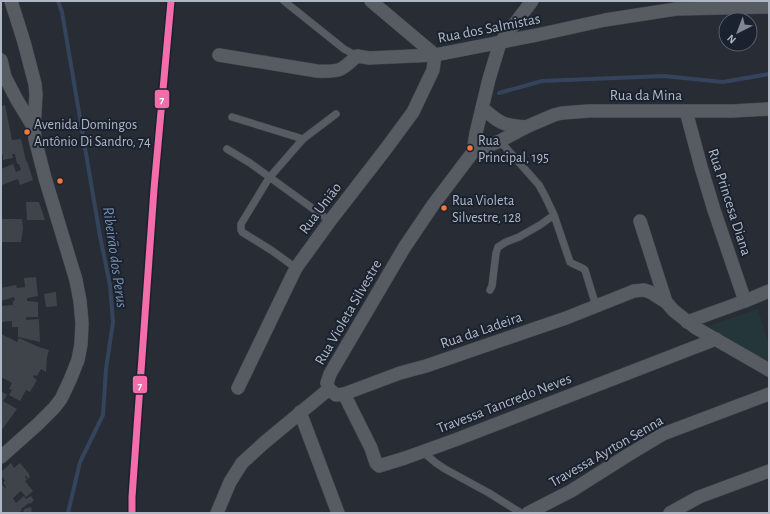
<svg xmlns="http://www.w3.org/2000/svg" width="770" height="514" font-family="'Alegreya Sans',sans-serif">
  <rect width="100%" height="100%" fill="#282c34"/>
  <!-- green -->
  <path fill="#25363a" d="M758 309 769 345V363L708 326Z"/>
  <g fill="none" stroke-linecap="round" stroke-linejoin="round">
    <!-- stream -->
    <g stroke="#34445d" stroke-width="4">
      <path d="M58 1 62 12 100 236 110 285 113 322 106 369 103 415 80 462 68 513"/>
      <path d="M499 93 542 81 664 76 723 82 769 74"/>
    </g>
  </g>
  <!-- building -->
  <g fill="#3f434a">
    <path d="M5 105 12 140 21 139 26 161H27L33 180 20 185 18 179 2 185 1 183V169L13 164 16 172 21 170 19 164H17L15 154H12L13 158 3 160V155H1V106Z"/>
    <path d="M26 202H39L45 220H27Z"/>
    <path d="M1 219H22L23 228 21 242H1Z"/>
    <path d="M36 277 38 296 27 298V301L38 302V317H26V320L39 319 40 342 18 337V327H12V321L1 322V306L13 305V301L15 300 14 297 1 301V288L16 285 17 288 25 287 24 278Z"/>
    <path d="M56 292 57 306 46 307 44 294Z"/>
    <path d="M1 334 17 342 19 338 39 347 49 350 47 357 46 372 41 369 37 376 34 375 33 377 37 380 30 392 26 390 20 401 9 395 12 390 9 389 12 383 1 377Z"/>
    <path d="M1 391 7 395 3 401 17 409 1 431Z"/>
    <path d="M11 463 14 468 20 463 29 474V475L30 477 28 479 26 476 25 477 27 480 25 481 33 491 26 497 21 491 13 498 16 503 24 496 26 499 31 496 34 500 30 504 29 503 21 509 22 510 19 513H1V483L5 488 6 487 3 483 5 481 1 475V472Z"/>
    <path d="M29 507 30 508 31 507 32 509 31 510 32 511 30 513H25L23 511 26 508 27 509Z"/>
  </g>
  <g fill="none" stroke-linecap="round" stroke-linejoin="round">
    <!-- lane casing -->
    <g stroke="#44474d" stroke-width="8">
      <g id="lane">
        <path d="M284 1 344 49 357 56"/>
        <path d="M232 117 303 139"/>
        <path d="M500 141 539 185 545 196 554 215 570 262C575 266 581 266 585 270L596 306"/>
        <path d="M227 149 250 163 330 221"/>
        <path d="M296 268 271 250 242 232 241 230V224L269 178 303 139 336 114"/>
        <path d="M490 290 492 286 496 253 498 247 506 242 519 237 540 225 554 215"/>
        <path d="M423 452 436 463 445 469 489 493 521 513"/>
      </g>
    </g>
    <!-- street casing -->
    <g stroke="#44474d" stroke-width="14">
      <g id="street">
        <path d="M11 1 24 42 35 84 36 94 34 128"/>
        <path d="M219 55 317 71C340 72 341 71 357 56L369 58 435 55 537 35 605 20 676 9 769 7"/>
        <path d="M1 60 5 77 17 100 34 128 35 139 45 178 76 280 80 301 82 323 81 344 78 360 70 380 61 399 54 408 38 424 1 457"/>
        <path d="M482 108C489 113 495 120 503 123 510 126 518 126 526 127"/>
        <path d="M686 111 701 167 714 210 745 301"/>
        <path d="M473 152 500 141 526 127 554 115 562 113 589 111H732L769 109"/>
        <path d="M640 221 666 302"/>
        <path d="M687 322 745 301 769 291"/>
        <path d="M238 388 296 268 330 221 385 150 413 112 433 70 435 55 428 49 371 1"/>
        <path d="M329 389 336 395 344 394 400 373 426 366 566 318 634 291 644 290 650 292 666 302 674 311 696 328 769 370"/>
        <path d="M329 389 327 383 330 374 404 248 433 205 473 152 476 133 489 79 500 43 532 1"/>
        <path d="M344 394 371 448 376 463 379 466 405 458 455 440 716 339"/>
        <path d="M300 412 338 513"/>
        <path d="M217 513 230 482 242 463 265 442 329 389"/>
        <path d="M528 513 571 491 628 455 663 434 769 394"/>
        <path d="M670 513 699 497 769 471"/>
      </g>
    </g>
    <!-- lane -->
    <use href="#lane" stroke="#575b62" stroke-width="7"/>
    <!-- street -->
    <use href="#street" stroke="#575b62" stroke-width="13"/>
    <!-- rail-1 casing -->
    <g stroke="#1b222f" stroke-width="10">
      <path id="rail-1" d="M132 513V497L154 189 171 1"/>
    </g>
    <!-- rail-1 -->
    <use href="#rail-1" stroke="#f26daa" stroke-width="7"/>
  </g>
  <!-- markers -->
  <g fill="#f5763a" stroke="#1b222f" stroke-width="1.5">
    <circle cx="27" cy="132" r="3.5"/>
    <circle cx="470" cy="148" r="3.5"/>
    <circle cx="60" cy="181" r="3.5"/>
    <circle cx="444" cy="208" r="3.5"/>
  </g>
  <g text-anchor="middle" stroke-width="4" stroke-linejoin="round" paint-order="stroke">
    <!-- bus labels -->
    <g font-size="14" fill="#b0b8c6" stroke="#1b222f" text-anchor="start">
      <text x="34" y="129">Avenida Domingos<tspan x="34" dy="17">Antônio Di Sandro, 74</tspan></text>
      <text x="478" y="145">Rua<tspan x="478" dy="17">Principal, 195</tspan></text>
      <text x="452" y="205">Rua Violeta<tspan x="452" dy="17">Silvestre, 128</tspan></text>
    </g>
    <!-- street labels -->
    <g font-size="15" fill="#b0b8c6" stroke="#1b222f">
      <text transform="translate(489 28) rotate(-11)" y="5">Rua dos Salmistas</text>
      <text x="646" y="100">Rua da Mina</text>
      <text transform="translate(730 202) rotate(72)" y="5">Rua Princesa Diana</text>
      <text transform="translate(320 208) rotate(-53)" y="5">Rua União</text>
      <text transform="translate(348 312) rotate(-60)" y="5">Rua Violeta Silvestre</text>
      <text transform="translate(481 330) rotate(-19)" y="5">Rua da Ladeira</text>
      <text transform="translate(504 403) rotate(-21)" y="5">Travessa Tancredo Neves</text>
      <text transform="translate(606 451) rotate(-30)" y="5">Travessa Ayrton Senna</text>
    </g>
    <!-- water labels -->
    <g font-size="16" font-style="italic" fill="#788eae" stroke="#1b222f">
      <text transform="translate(116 257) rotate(82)" y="6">Ribeirão dos Perus</text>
    </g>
  </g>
  <g stroke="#1b222f" stroke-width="1.5">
    <rect x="154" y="89" width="16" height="20" rx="4" fill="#f26daa"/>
    <rect x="132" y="375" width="16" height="19" rx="4" fill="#f26daa"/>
  </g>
  <g font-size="11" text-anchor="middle" font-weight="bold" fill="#fff">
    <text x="162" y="103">7</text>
    <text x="140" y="389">7</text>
  </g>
  <!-- border -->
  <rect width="770" height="514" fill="none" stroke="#b0b8c6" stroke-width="4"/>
  <!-- north arrow -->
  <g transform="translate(738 32) rotate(222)"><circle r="19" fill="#1b222f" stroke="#575e6b"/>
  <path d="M0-3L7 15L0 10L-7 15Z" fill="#808793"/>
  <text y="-6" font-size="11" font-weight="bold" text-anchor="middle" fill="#b0b8c6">N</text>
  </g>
</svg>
